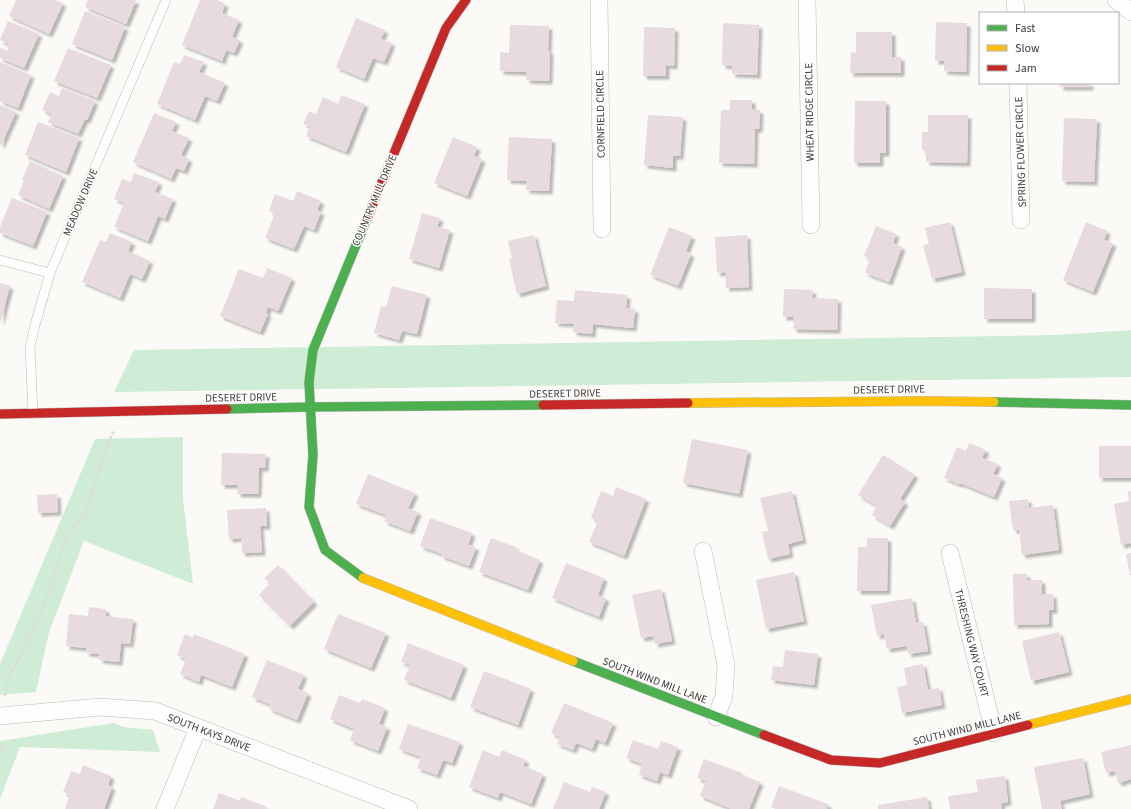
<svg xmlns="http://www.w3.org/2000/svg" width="1131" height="809" font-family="'Source Sans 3',sans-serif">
  <defs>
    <filter id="shadow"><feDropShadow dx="3.5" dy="3.5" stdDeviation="1" flood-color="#0004"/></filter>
  </defs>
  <rect width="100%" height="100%" fill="#fcfaf6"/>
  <!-- green -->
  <g fill="#cfecd7">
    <path d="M1131 330V377L114 392 134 350 1057 335Z"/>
    <path d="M183 437V499L193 584 84 541 49 632 36 692 0 695V664L95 439Z"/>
    <path d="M113 723 124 727 153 730 160 752 20 747 0 799V741Z"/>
  </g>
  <!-- building -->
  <g fill="#e7dae0" filter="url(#shadow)">
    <path d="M16 0H55L63 3 49 34 9 16Z"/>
    <path d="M88 0H136L126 24 85 7Z"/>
    <path d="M200 0H217L225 4 222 13 239 20 232 37 240 40 234 53 226 50 222 61 182 45Z"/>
    <path d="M85 11 125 27 112 60 72 44Z"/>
    <path d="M356 18 385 30 381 39 392 43 384 62 373 58 364 79 336 67Z"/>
    <path d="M8 21 39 34 24 68 0 58V48L7 51 10 45 0 40Z"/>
    <path d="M936 22 967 23 966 72 944 71V61H935Z"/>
    <path d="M723 23 759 25 757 75 732 74V66L722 65Z"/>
    <path d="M510 25 549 26 548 51H550L549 81 526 80 527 72 500 71V52L509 53Z"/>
    <path d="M644 27 675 28 674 66 666 65V76H643Z"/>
    <path d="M856 32H892V57H901V73H850L851 52 856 53Z"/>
    <path d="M68 48 111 65 97 98 54 81Z"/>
    <path d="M184 55 204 62 199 72 225 83 217 101 205 96 195 120 157 104 174 62 180 64Z"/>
    <path d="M0 62 31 75 18 108 0 101Z"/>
    <rect x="1060" y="83" width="30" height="4"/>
    <path d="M62 88 95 101 87 120 85 119 78 134 48 122 52 114 42 110 50 92 59 96Z"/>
    <path d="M341 95 365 104 346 152 306 136 310 126 303 124 309 111 316 114 323 97 338 104Z"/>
    <path d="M730 100H752V109L760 110 759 129H755L754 164 719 163 721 110H730Z"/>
    <path d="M855 101H886V153H880V163H854Z"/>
    <path d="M0 105 16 112 1 145H0Z"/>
    <path d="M154 113 176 122 172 131 189 138 181 155 189 159 184 171 176 168 171 179 133 162Z"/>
    <path d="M648 115 683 117 680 156H673V168L644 165Z"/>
    <path d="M928 115H968L967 163 926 162V150H922V132H928Z"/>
    <path d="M1064 118 1097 119 1094 182 1062 181Z"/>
    <path d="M38 122 79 138 66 172 25 155Z"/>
    <path d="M453 137 477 147 474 156 482 159 467 196 434 183Z"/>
    <path d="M509 137 552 139 549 191 526 190 527 181 507 180Z"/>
    <path d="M30 161 63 176 49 209 18 195 24 181 22 180Z"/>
    <path d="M134 173 159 182 155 192 173 199 165 219 158 216 148 241 114 227 124 203 114 199 122 179 131 182Z"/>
    <path d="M297 191 321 201 317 210 321 212 314 230 304 226 294 249 265 238 275 213 269 211 275 194 293 201Z"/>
    <path d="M12 198 47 212 33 246 0 233V227Z"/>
    <path d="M422 213 440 218 437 227 450 230 439 268 409 259Z"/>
    <path d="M950 222 962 272 932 279 923 245 929 244 925 228Z"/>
    <path d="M1086 222 1107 231 1104 240 1113 243 1093 292 1063 280Z"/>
    <path d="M876 226 896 234 893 243 902 247 889 282 865 273 870 259 864 256Z"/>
    <path d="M669 227 692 236 686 251 691 254 678 286 650 275Z"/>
    <path d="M110 233 132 242 128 251 150 261 142 279 130 274 120 298 82 282 100 240 106 242Z"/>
    <path d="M534 235 546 286 517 294 509 259 512 258 508 241Z"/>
    <path d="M747 235 749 287 726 288 725 272 717 273 715 237Z"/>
    <path d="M267 268 292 278 278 311 268 307 266 313 268 314 260 332 220 316 239 269 263 278Z"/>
    <path d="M0 283 10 286 0 323Z"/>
    <path d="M392 286 427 295 417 334 402 331 399 340 374 333 381 306 386 307Z"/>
    <path d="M984 288 1032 289V319H984Z"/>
    <path d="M784 289 813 290 812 298 838 299 837 330 793 329 794 317H783Z"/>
    <path d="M575 290 627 295 626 308 635 309 633 328 593 324 592 334 573 332 574 324 555 323 557 300 574 301Z"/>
    <path d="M692 439 748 450 739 494 683 483Z"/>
    <path d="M969 443 986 450 982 458 998 464 993 474 1002 478 994 497 960 483 959 484 944 478 957 447 966 451Z"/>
    <rect x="1099" y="446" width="32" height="32"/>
    <path d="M222 453 266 454 265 468H259L258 494H237L238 485H221Z"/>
    <path d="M883 455 915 475 900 499 905 502 890 526 872 515 877 506 858 495Z"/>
    <path d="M368 474 415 493 408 508 418 512 410 531 384 521 386 515 356 504Z"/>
    <path d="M616 487 646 499 624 556 589 542 598 521 591 518 601 491 613 496Z"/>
    <path d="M792 491 803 540 788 544 790 554 768 559 762 532 768 531 760 498Z"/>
    <path d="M1128 491H1131V543L1121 545 1114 504 1129 501Z"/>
    <path d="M57 494 58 512 38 513 37 495Z"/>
    <path d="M1028 499 1029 508 1053 505 1059 550 1022 555 1019 530H1013L1009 501Z"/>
    <path d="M266 508 267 526H260L262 552 242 553 241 538 229 539 227 510Z"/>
    <path d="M430 518 472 533 468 545 476 547 469 566 441 556 442 554 420 546Z"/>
    <path d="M491 538 516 547 515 550 540 560 528 590 479 572Z"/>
    <path d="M867 538H888L887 591H857L858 547H867Z"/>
    <path d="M1131 553V575H1130L1126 554Z"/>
    <path d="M566 563 604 578 598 595 606 598 599 617 552 598Z"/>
    <path d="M278 565 314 602 290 626 259 595 270 583 264 578Z"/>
    <path d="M794 572 804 621 766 629 756 580Z"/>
    <path d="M1013 574H1027V580H1042V594H1053L1054 610H1049V624L1014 625Z"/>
    <path d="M661 589 672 641 655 644 653 636 641 638 632 595Z"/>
    <path d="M912 598 916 623 923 622 928 651 908 654 907 646 887 649 884 634 877 636 871 605Z"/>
    <path d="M89 607 106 609V616L133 619 130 644 121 643 119 662 99 660 100 654 86 653V648L66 646 69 614 88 616Z"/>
    <path d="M338 614 386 633 371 668 324 649Z"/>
    <path d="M1059 632 1069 672 1031 681 1022 641Z"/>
    <path d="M185 634 193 638 194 634 245 654 232 687 201 675 199 682 180 674 186 659 177 655Z"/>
    <path d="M408 643 464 665 451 698 404 680 410 665 401 662Z"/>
    <path d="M785 650 818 654 814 685 771 680 773 666 783 667Z"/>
    <path d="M267 660 304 675 298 689 308 693 297 720 269 709 271 705 252 697Z"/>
    <path d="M923 664 928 690 939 688 942 705 902 713 897 687 907 685 904 668Z"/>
    <path d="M484 671 531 689 518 725 470 707Z"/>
    <path d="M339 695 360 703 362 699 385 708 379 724 387 727 378 751 350 740 354 729 330 719Z"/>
    <path d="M564 703 613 723 605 743 596 739 592 749 576 743 573 750 557 744 560 737 551 733Z"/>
    <path d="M408 724 460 742 452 763 443 760 437 775 417 768 421 757 399 749Z"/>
    <path d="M633 740 658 749 661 741 678 747 668 775 660 772 657 781 639 775 642 764 626 758Z"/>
    <path d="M1131 745V779L1118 783 1115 771 1106 773 1101 752Z"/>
    <path d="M483 750 499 757 502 750 526 760 523 766 543 774 531 804 500 792 498 798 469 787Z"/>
    <path d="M1083 758 1090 794 1060 801 1062 809H1042L1034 767Z"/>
    <path d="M704 759 742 773V775L760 782 749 809H732L700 796 706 781 697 778Z"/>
    <path d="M83 765 111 776 108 785 112 787 104 809H65L70 795 63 792 71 771 80 774Z"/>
    <path d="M1005 776 1008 802 1001 803 1002 809H950L948 796 978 792 976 780Z"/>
    <path d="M564 782 590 792 592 787 606 792 599 809H553Z"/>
    <path d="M779 786 828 804 827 809H777L771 807Z"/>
    <path d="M219 793 240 801 241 797 267 807 266 809H213Z"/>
    <path d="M927 797 929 809H878V805Z"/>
  </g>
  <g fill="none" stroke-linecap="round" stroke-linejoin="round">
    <!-- lane casing -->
    <g stroke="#bbb9b5" stroke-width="10">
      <g id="lane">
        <path d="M0 260 50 273"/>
        <path d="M33 414 30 347 35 325 50 273 166 0"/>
      </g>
    </g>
    <!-- street casing -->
    <g stroke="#bbb9b5" stroke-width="18">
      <g id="street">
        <path d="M599 0 602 229"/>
        <path d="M807 0 811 225"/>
        <path d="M1015 0 1016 13"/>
        <path d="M1116 0 1131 12"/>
        <path d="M1018 83 1021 220"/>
        <path d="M703 551 726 665 724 696 716 717"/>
        <path d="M950 553 994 733"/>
        <path d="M0 716 100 707 155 711 409 809"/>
        <path d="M165 809 198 728"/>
      </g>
    </g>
    <!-- fast casing -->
    <g stroke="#bbb9b5" stroke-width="10">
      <g id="fast">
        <path d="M994 402 1131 405"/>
        <path d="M227 409 310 407 543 405"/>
        <path d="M363 578 325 550 309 507 313 455 309 382 313 350 368 216"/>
        <path d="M573 661 764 735"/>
      </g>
    </g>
    <!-- slow casing -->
    <g stroke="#bbb9b5" stroke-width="10">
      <g id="slow">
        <path d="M688 403 926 401 994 402"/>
        <path d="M363 578 573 661"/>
        <path d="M1028 725 1131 699"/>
      </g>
    </g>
    <!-- jam casing -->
    <g stroke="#bbb9b5" stroke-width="10">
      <g id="jam">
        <path d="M368 216 446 28 466 0"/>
        <path d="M543 405 688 403"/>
        <path d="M0 414 227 409"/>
        <path d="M764 735 831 760 880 763 1028 725"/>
      </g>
    </g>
    <!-- path -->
    <g stroke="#dddbda" stroke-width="2.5" stroke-dasharray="3 2" stroke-linecap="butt">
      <path d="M5 696 8 678 23 651 48 596 66 539 88 507 104 453 114 430"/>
      <path d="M0 753 3 744"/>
    </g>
    <!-- lane -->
    <use href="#lane" stroke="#fffefe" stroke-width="9"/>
    <!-- street -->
    <use href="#street" stroke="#fffefe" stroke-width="17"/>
    <!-- fast -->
    <use href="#fast" stroke="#4caf50" stroke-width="9"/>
    <!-- slow -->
    <use href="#slow" stroke="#ffc107" stroke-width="9"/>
    <!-- jam -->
    <use href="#jam" stroke="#c62828" stroke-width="9"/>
  </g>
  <g text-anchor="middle" stroke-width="3" stroke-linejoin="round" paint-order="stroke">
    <!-- street labels -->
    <g font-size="11" fill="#3e3b36" stroke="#fff">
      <text transform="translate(809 112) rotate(-91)" y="4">WHEAT RIDGE CIRCLE</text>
      <text transform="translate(600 114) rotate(-91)" y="4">CORNFIELD CIRCLE</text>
      <text transform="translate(1020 152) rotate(-92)" y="4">SPRING FLOWER CIRCLE</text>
      <text transform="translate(374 200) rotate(-67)" y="4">COUNTRY MILL DRIVE</text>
      <text transform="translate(80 202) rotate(-67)" y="4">MEADOW DRIVE</text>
      <text transform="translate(889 389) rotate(-1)" y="4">DESERET DRIVE</text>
      <text transform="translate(565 393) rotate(-1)" y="4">DESERET DRIVE</text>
      <text transform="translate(241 397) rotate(-1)" y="4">DESERET DRIVE</text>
      <text transform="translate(972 643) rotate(76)" y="4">THRESHING WAY COURT</text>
      <text transform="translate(655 680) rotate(21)" y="4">SOUTH WIND MILL LANE</text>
      <text transform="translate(967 728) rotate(-14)" y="4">SOUTH WIND MILL LANE</text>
      <text transform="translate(209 732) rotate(21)" y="4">SOUTH KAYS DRIVE</text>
    </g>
  </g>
  <!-- legend -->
  <rect x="979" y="12" width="140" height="72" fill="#ffffff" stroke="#b2b1af"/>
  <rect x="987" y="25" width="20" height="6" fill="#4caf50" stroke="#b2b1af"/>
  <text x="1015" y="32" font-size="12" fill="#3e3b36">Fast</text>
  <rect x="987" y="45" width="20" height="6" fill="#ffc107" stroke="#b2b1af"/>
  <text x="1015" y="52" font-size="12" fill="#3e3b36">Slow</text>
  <rect x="987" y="65" width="20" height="6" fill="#c62828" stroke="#b2b1af"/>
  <text x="1015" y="72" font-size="12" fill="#3e3b36">Jam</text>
</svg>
